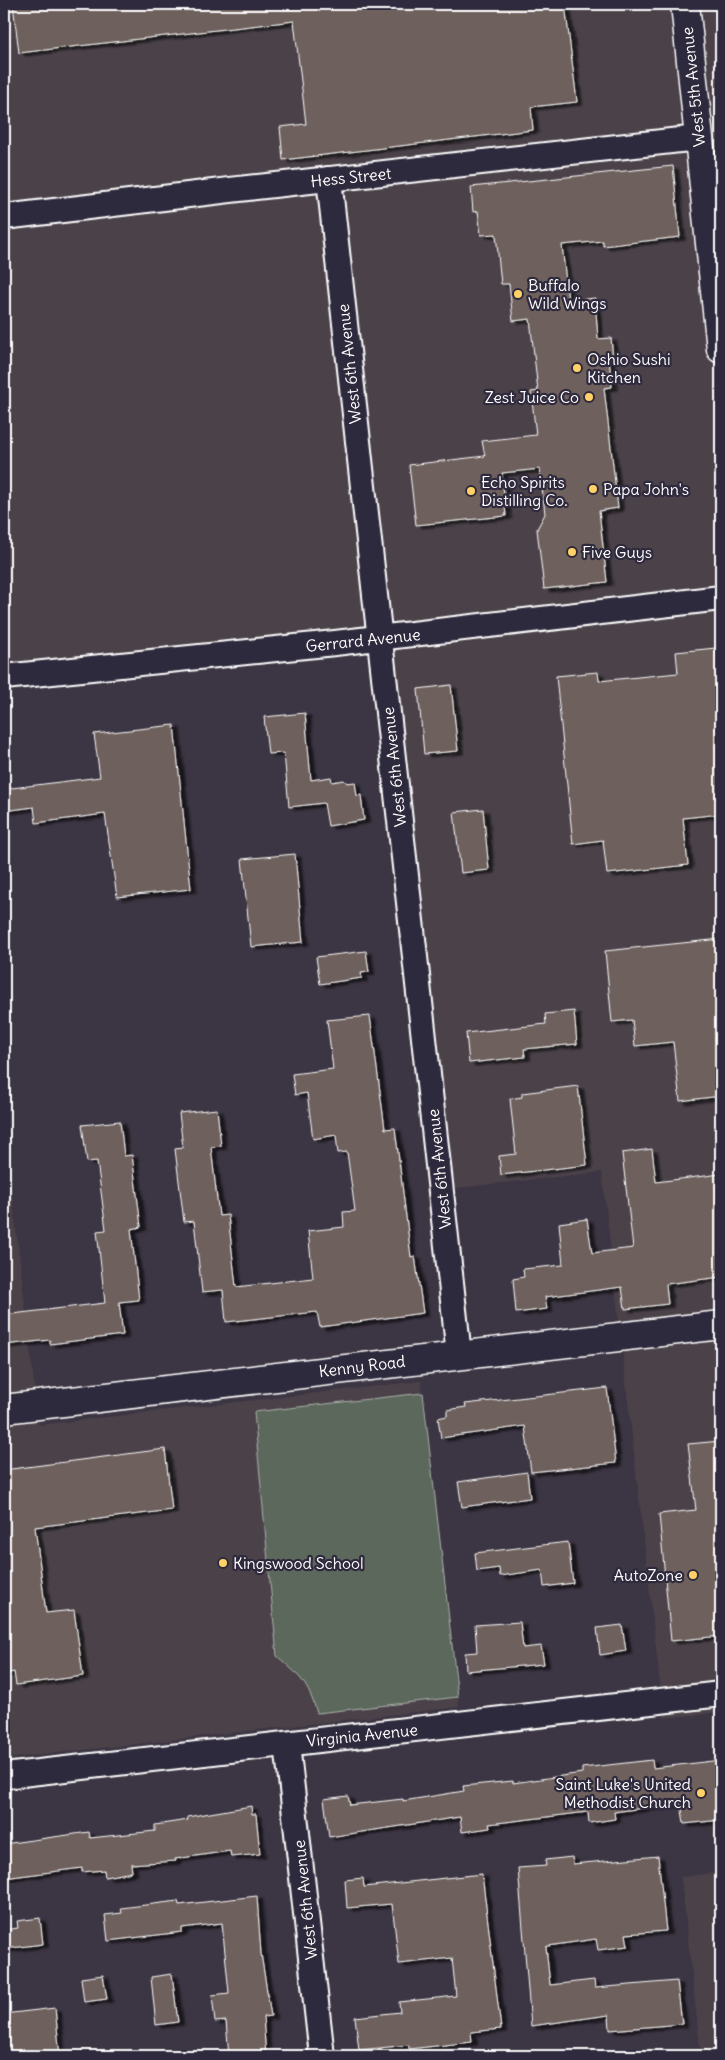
<svg xmlns="http://www.w3.org/2000/svg" width="725" height="2060" font-family="Delius,sans-serif">
  <defs>
    <filter id="shadow"><feDropShadow dx="5.5" dy="3" stdDeviation="1" flood-color="#0009"/></filter>
  </defs>
  <rect width="100%" height="100%" fill="#3c3543"/>
  <filter id="ink" filterUnits="userSpaceOnUse"><feTurbulence type="fractalNoise" baseFrequency=".02" numOctaves="2"/><feDisplacementMap in="SourceGraphic" scale="10" xChannelSelector="R" yChannelSelector="G"/><feConvolveMatrix kernelMatrix="1 2 1 2 8 2 1 2 1" color-interpolation-filters="sRGB"/></filter>
  <g filter="url(#ink)">
    <!-- built -->
    <g fill="#4b424a">
      <path d="M4 4H721V1712L664 1718 602 1172 437 1190 377 639 4 680Z"/>
      <path d="M4 1126 39 1425 421 1381 459 1707 4 1759Z"/>
      <path d="M721 1872V2056H701L681 1877Z"/>
    </g>
    <!-- green -->
    <path fill="#5b675b" stroke="#adb3ad" d="M423 1393 458 1697 317 1713C308 1683 300 1676 277 1656L254 1412Z"/>
    <!-- building -->
    <g fill="#6e605c" stroke="#fff" filter="url(#shadow)">
      <path d="M13 4H565L577 102 531 107 533 130 283 160 280 127 306 124 294 21 19 53Z"/>
      <path d="M673 166 680 237 603 246V241L562 245 568 301 595 298 598 339 611 338 613 358 609 359 612 387 604 388 618 508 599 511 607 582 544 589 537 529 545 514 540 469 502 473 506 516 416 525 409 465 485 456 482 441 536 435 531 392 538 391 530 319 513 321 509 284H501L496 234 481 235 478 211 473 212 471 187Z"/>
      <path d="M716 648 721 702V814L683 818 688 865 607 874 603 840 573 844 556 676 598 672 599 681 678 673 676 652Z"/>
      <path d="M451 685 458 751 424 754 418 689Z"/>
      <path d="M305 713 311 780 331 777 332 782 344 780 347 783 355 782 357 796 361 795 364 820 328 826 324 803 289 807 284 753 268 754 264 717Z"/>
      <path d="M174 725 191 889 117 897 105 814 36 823 34 807 4 811V789L100 777 94 734Z"/>
      <path d="M483 809 489 870 461 873 454 812Z"/>
      <path d="M295 854 303 942 251 947 242 859Z"/>
      <path d="M721 939V1096L680 1101 673 1042 635 1046 632 1020 612 1022 605 951Z"/>
      <path d="M366 951 369 972 361 973 362 978 320 984 316 957Z"/>
      <path d="M574 1011 577 1044 524 1049 525 1057 469 1063 466 1033 546 1024 545 1014Z"/>
      <path d="M370 1016 385 1129 395 1128 411 1257 415 1256 423 1313 320 1327 317 1312 226 1322 223 1290 202 1292 194 1221 184 1222 175 1149 183 1148 179 1113 217 1109 221 1146 211 1147 219 1216 228 1215 236 1287 313 1278 308 1231 344 1227 343 1212 355 1211 347 1152 338 1153 336 1135 313 1139 307 1093 295 1095 292 1074 333 1069 327 1020Z"/>
      <path d="M578 1086 587 1165 501 1175 499 1156 516 1154 510 1099 522 1097V1093Z"/>
      <path d="M120 1121 124 1156 132 1155 141 1227 131 1229 139 1300 119 1302 123 1335 50 1344V1340L4 1345V1315L105 1303 97 1231 106 1230 97 1161 87 1162 82 1125Z"/>
      <path d="M652 1149 656 1182 721 1174V1277L666 1284 668 1304 625 1309 622 1287 545 1297 547 1309 516 1313 513 1279 524 1277 523 1269 563 1265 559 1223 587 1219 592 1253 633 1248 622 1153Z"/>
      <path d="M607 1388 616 1463 531 1472 525 1426 441 1438 438 1418 447 1416V1410L466 1407 465 1404Z"/>
      <path d="M721 1441V1636L671 1641 659 1514 696 1510 688 1444Z"/>
      <path d="M165 1449 172 1510 35 1527 46 1613 74 1610 83 1676 16 1685 14 1672 4 1674V1470Z"/>
      <path d="M527 1472 530 1498 462 1507 458 1482Z"/>
      <path d="M568 1542 573 1583 544 1587 542 1570 500 1576 499 1568 477 1571 475 1553Z"/>
      <path d="M520 1622 523 1648 541 1646 544 1664 466 1671 465 1653 477 1652 475 1625Z"/>
      <path d="M622 1625 626 1651 600 1655 597 1628Z"/>
      <path d="M652 1760 653 1768 721 1760V1820L684 1824 681 1803 614 1812 615 1819 589 1823 588 1812 489 1824 490 1828 462 1832 460 1817 329 1837 324 1799 348 1796 350 1805 403 1799V1801L464 1791 463 1786 513 1781V1783L582 1773V1768Z"/>
      <path d="M251 1806 252 1814H256L260 1854 231 1857 230 1851 175 1859 176 1861 131 1864 132 1872 105 1877 104 1870 82 1872V1868L4 1878V1844L89 1832 90 1838 155 1831V1825L188 1820 187 1817Z"/>
      <path d="M658 1856 666 1931 626 1934 628 1946 598 1950 596 1939 548 1946 546 1947 550 1985 594 1980 595 1988 677 1981 682 2024 610 2030 609 2015 531 2026 518 1868 546 1866 545 1860 572 1857 573 1864Z"/>
      <path d="M482 1874 501 2029 471 2032 472 2042 409 2049V2045L359 2050 355 2017 400 2012 399 2002 456 1996 452 1958 399 1964 392 1904 347 1908 345 1880 363 1878 364 1887Z"/>
      <path d="M257 1896 261 1954 271 2016 263 2017 266 2056H229L226 2021 215 2022 212 1995 229 1993 222 1923 182 1928V1932L108 1941 105 1915 122 1913 121 1908 178 1901 179 1905Z"/>
      <path d="M40 1918 43 1944 4 1949V1930L18 1928 17 1921Z"/>
      <path d="M172 1974 178 2022 156 2025 151 1977Z"/>
      <path d="M103 1975 107 1999 84 2002 81 1978Z"/>
      <path d="M55 2008 60 2056H4V2014Z"/>
    </g>
    <g fill="none" stroke-linecap="round" stroke-linejoin="round">
      <!-- minor casing -->
      <g stroke="#fff" stroke-width="28">
        <g id="minor">
          <path d="M329 179 459 1355"/>
          <path d="M4 217 230 190 698 138"/>
          <path d="M4 677 335 643 721 598"/>
          <path d="M287 1744 322 2056"/>
          <path d="M4 1776 721 1694"/>
        </g>
      </g>
      <!-- tertiary casing -->
      <g stroke="#fff" stroke-width="31">
        <path id="tertiary" d="M4 1409 721 1325"/>
      </g>
      <!-- secondary casing -->
      <g stroke="#fff" stroke-width="31">
        <path id="secondary" d="M685 4 721 349"/>
      </g>
      <!-- minor -->
      <use href="#minor" stroke="#2f2a3d" stroke-width="24"/>
      <!-- tertiary -->
      <use href="#tertiary" stroke="#2f2a3d" stroke-width="28"/>
      <!-- secondary -->
      <use href="#secondary" stroke="#2f2a3d" stroke-width="28"/>
    </g>
  </g>
  <!-- markers -->
  <g fill="#ffd166" stroke="#2f2a3d" stroke-width="2">
    <circle cx="518" cy="294" r="5"/>
    <circle cx="577" cy="368" r="5"/>
    <circle cx="589" cy="397" r="5"/>
    <circle cx="593" cy="489" r="5"/>
    <circle cx="471" cy="491" r="5"/>
    <circle cx="572" cy="552" r="5"/>
    <circle cx="223" cy="1563" r="5"/>
    <circle cx="693" cy="1575" r="5"/>
    <circle cx="701" cy="1793" r="5"/>
  </g>
  <g text-anchor="middle" stroke-width="4.5" stroke-linejoin="round" paint-order="stroke">
    <!-- street labels -->
    <g font-size="16" fill="#fff" stroke="#2f2a3d">
      <text transform="translate(693 87) rotate(-96)" y="6">West 5th Avenue</text>
      <text transform="translate(351 177) rotate(-6)" y="6">Hess Street</text>
      <text transform="translate(349 364) rotate(-96)" y="6">West 6th Avenue</text>
      <text transform="translate(363 640) rotate(-6)" y="6">Gerrard Avenue</text>
      <text transform="translate(394 767) rotate(-96)" y="6">West 6th Avenue</text>
      <text transform="translate(439 1169) rotate(-96)" y="6">West 6th Avenue</text>
      <text transform="translate(362 1366) rotate(-7)" y="6">Kenny Road</text>
      <text transform="translate(362 1735) rotate(-6)" y="6">Virginia Avenue</text>
      <text transform="translate(305 1900) rotate(-96)" y="6">West 6th Avenue</text>
    </g>
    <!-- poi labels -->
    <g font-size="16" fill="#fff" stroke="#2f2a3d" text-anchor="start">
      <text x="528" y="291">Buffalo<tspan x="528" dy="18">Wild Wings</tspan></text>
      <text x="587" y="365">Oshio Sushi<tspan x="587" dy="18">Kitchen</tspan></text>
      <text x="579" y="403" text-anchor="end">Zest Juice Co</text>
      <text x="481" y="488">Echo Spirits<tspan x="481" dy="18">Distilling Co.</tspan></text>
      <text x="603" y="495">Papa John's</text>
      <text x="582" y="558">Five Guys</text>
      <text x="233" y="1569">Kingswood School</text>
      <text x="683" y="1581" text-anchor="end">AutoZone</text>
      <text x="691" y="1790" text-anchor="end">Saint Luke's United<tspan x="691" dy="18">Methodist Church</tspan></text>
    </g>
  </g>
  <!-- margin -->
  <rect width="725" height="2060" fill="none" stroke="#2f2a3d" stroke-width="20"/>
  <rect x="10" y="10" width="705" height="2040" fill="none" stroke="#fff" stroke-width="2" filter="url(#ink)"/>
</svg>
